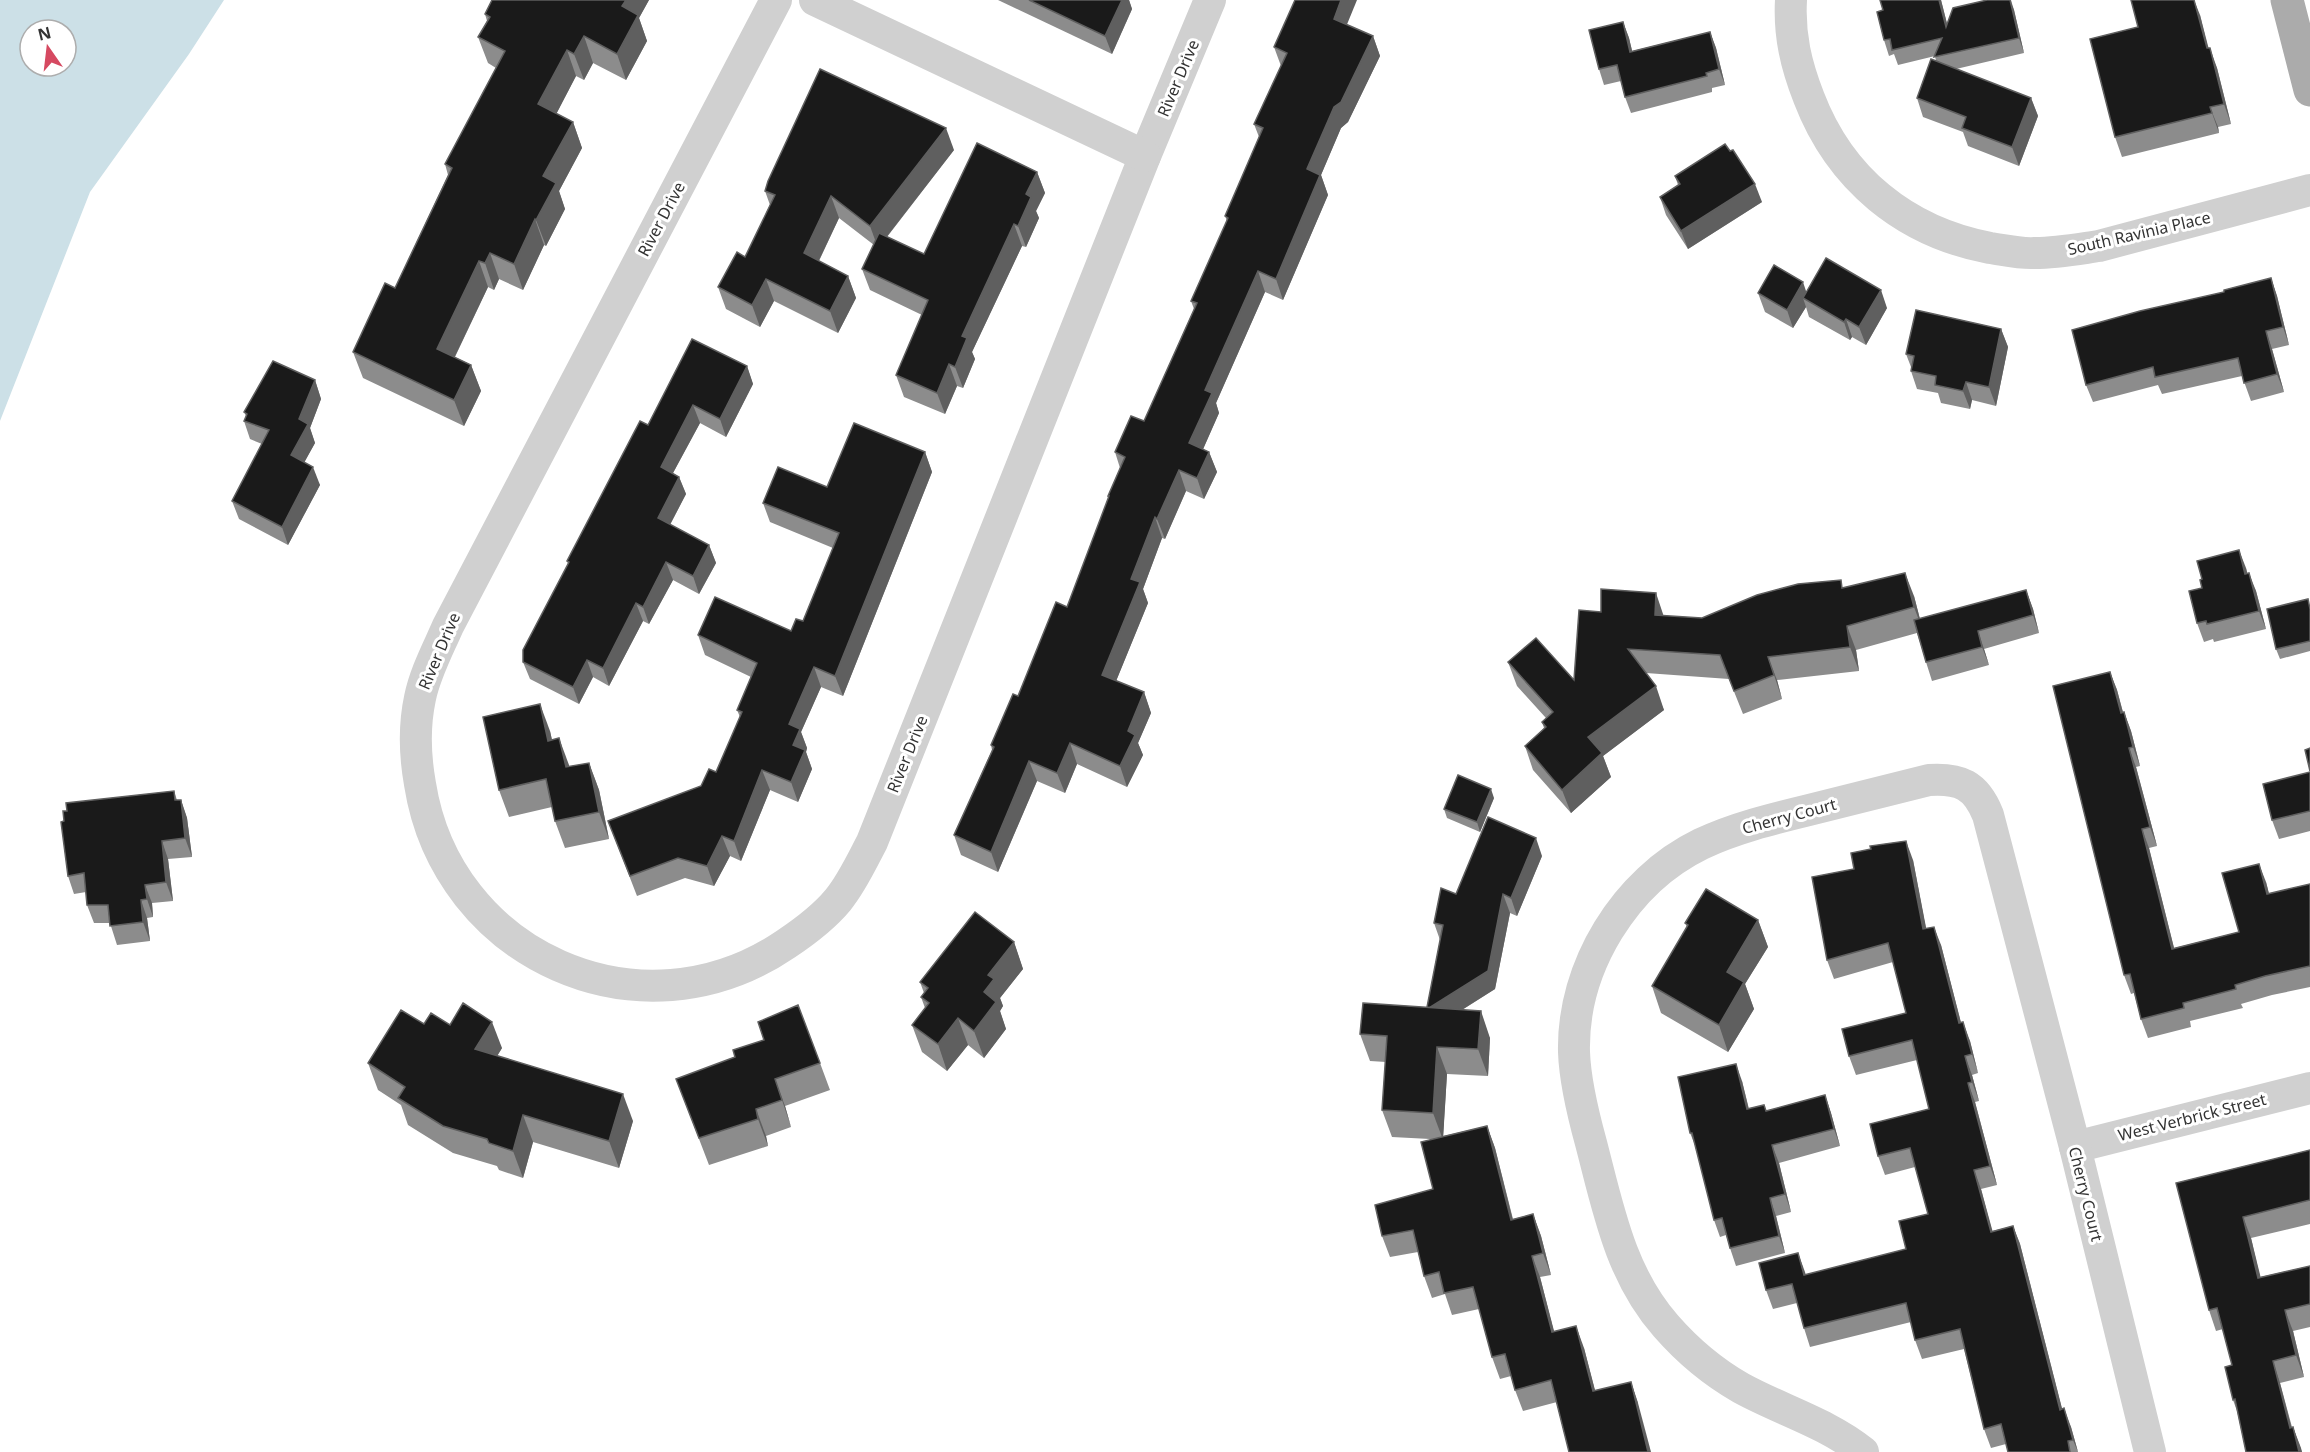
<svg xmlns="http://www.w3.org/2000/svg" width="2310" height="1452" font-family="'Noto Sans',sans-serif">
  <rect width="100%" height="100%" fill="#fff"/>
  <!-- water -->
  <path fill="#cce0e7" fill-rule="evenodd" d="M0 0H224L189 54 90 192 0 421ZM30 30H66V66H30Z"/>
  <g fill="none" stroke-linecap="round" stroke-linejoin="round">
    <!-- street -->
    <g stroke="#d0d0d0" stroke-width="32">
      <path d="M776 0 448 626C438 649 425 673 420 698 414 726 415 756 420 784 447 956 641 1043 786 944 804 932 824 917 838 900 852 883 862 861 872 842L1145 156 1210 0"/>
      <path d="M815 0 1145 156"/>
      <path d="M1791 0C1789 35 1796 65 1809 98 1840 179 1905 232 1990 248 2004 250 2020 254 2035 253 2057 253 2078 249 2099 246L2310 190"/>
      <path d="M2075 1147 2310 1088"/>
      <path d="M1863 1452C1827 1423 1781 1410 1741 1388 1713 1372 1687 1350 1666 1326 1620 1274 1608 1208 1591 1143 1583 1114 1575 1082 1574 1052 1572 967 1625 881 1701 844 1735 828 1772 819 1809 810 1849 800 1889 790 1929 780 1960 778 1976 785 1988 815L2075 1147 2150 1452"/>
    </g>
    <!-- primary -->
    <path stroke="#ababab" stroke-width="33" d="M2287 0 2310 90"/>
  </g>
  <!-- wall -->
  <g fill="#8c8c8c">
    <path d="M492 0H649L639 18 647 41 626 80 593 63 584 80 576 76 556 114 573 122 582 148 559 191 565 209 546 246 544 245 523 290 499 279 494 290 488 287 455 357 471 365 481 391 464 426 363 378 353 352 395 288 448 175 445 164 496 68 488 63 478 37 487 21 485 14Z"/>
    <path d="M998 0H1129L1132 9 1112 54Z"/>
    <path d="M1941 0 1947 24 2011 0 2014 10 2024 53 1956 69 2031 98 2038 116 2019 166 1968 146 1963 132 1923 117 1917 98 1936 61 1935 56 1898 65 1894 54 1889 56 1884 40Z"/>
    <path d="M2200 15 2208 48 2217 68 2231 124 2218 127 2219 133 2122 157 2115 137 2138 27Z"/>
    <path d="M1623 22 1629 38 1632 51 1710 32 1716 48 1725 85 1712 88V92L1631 113 1625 97 1621 81 1604 85 1599 69Z"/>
    <path d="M1347 25 1373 36 1380 56 1348 122 1341 128 1321 175 1328 195 1283 300 1265 292 1216 403 1219 413 1203 449 1209 452 1217 472 1204 499 1186 491 1165 539 1162 538 1143 589 1148 603 1116 681 1144 692 1151 713 1138 743 1143 755 1127 787 1077 764 1065 793 1037 781 998 872 961 855 954 835 992 750 991 745 1067 607 1109 498 1108 496 1120 468 1115 452 1144 421 1194 309 1191 301 1227 221 1225 216 1259 137 1254 124 1281 66 1274 47Z"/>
    <path d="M954 150 887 237 924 254 1037 172 1045 193 1036 211 1039 218 1026 247 1022 246 972 352 975 359 963 388 957 386 945 414 904 397 896 375 922 315 870 290 862 269 874 245 839 218 819 261 848 276 856 298 838 333 774 301 760 327 726 309 718 287 745 257 770 205 765 191Z"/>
    <path d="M1675 176 1762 202 1688 249 1666 215 1660 197 1678 185Z"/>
    <path d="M2271 278 2277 296 2289 345 2272 349 2284 392 2251 401 2242 376 2162 394 2158 385 2093 402 2086 385 2224 292Z"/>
    <path d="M1806 292 1887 308 1866 345 1852 337 1850 340 1809 317 1806 307 1793 328 1765 312 1758 293Z"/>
    <path d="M2001 329 2008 347 1996 406 1972 400 1970 409 1941 403 1938 393 1917 389 1911 371V367L1906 354Z"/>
    <path d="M747 366 753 384 726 437 700 423 673 473 679 477 686 494 670 525 709 545 716 563 699 594 673 580 649 624 643 621 609 686 593 677 579 704 530 679 523 662 568 564 567 561 648 425Z"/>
    <path d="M315 380 321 399 310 428 315 443 304 462 320 485 288 545 239 519 232 501 262 444 250 439 244 421 246 416 244 412Z"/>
    <path d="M925 452 932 472 843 696 821 687 801 732 807 748 806 752 812 769 798 802 770 790 741 861 730 856 714 886 685 878 637 896 608 821 701 786 716 772 740 717 737 710 751 677 705 655 698 635 791 631 803 621 833 548 770 522 763 503 827 487Z"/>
    <path d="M2246 568 2247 573 2256 591 2266 629 2214 642 2213 639 2204 642 2197 623Z"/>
    <path d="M1844 588 1914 596 1920 619 2026 590 2033 609 2039 633 1984 649 1989 665 1932 681 1926 662 1917 633 1856 650 1859 671 1777 680 1782 699 1743 714 1729 679 1646 673 1664 710 1603 756 1611 777 1571 813 1533 770 1525 746 1544 728 1542 722 1546 718 1517 686 1508 662 1574 680 1664 616 1702 618Z"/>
    <path d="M2310 605V651L2280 659 2276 649Z"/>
    <path d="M2110 672 2117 690 2123 712H2124L2131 731 2140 766 2136 767 2157 846 2149 848 2174 948 2239 932 2266 882 2269 894 2310 884V987L2272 995 2241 1004 2243 1008 2190 1021 2191 1027 2148 1038 2141 1019 2134 993 2131 994 2124 975Z"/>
    <path d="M550 731 552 740 569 767 589 763 599 790 609 839 565 848 555 821 552 807 509 817 499 790Z"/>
    <path d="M2310 772V831L2279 839 2272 820Z"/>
    <path d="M174 791 177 800H181L187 818 192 857 168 859 173 901 152 903 153 917 147 918 150 941 117 945 110 923H94L87 905 86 892 74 894 68 876Z"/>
    <path d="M1494 798 1480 832 1447 818 1444 809Z"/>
    <path d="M1542 856 1517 916 1510 913 1495 989 1462 1010 1490 1038 1488 1076 1447 1074 1443 1136 1487 1126 1495 1148 1513 1219 1533 1214 1541 1236 1551 1275 1540 1277 1554 1332 1584 1348 1595 1391 1631 1382 1638 1403 1557 1402 1523 1411 1515 1390 1511 1376 1500 1379 1492 1357 1479 1309 1452 1315 1445 1294 1432 1298 1424 1276 1418 1252 1390 1257 1382 1236 1433 1189 1430 1139 1392 1137 1382 1110 1386 1062 1370 1061 1360 1034 1427 1007 1440 940 1434 923 1456 894Z"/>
    <path d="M1913 860 1926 929 1941 945 1961 1023 1970 1041 1978 1073 1972 1075 1979 1101 1975 1102 1997 1185 1981 1189 1992 1231 2013 1226 2020 1244 2062 1409 2071 1427 2078 1452H2008L2006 1444 1991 1448 1984 1429 1964 1349 1922 1359 1915 1340 1911 1322 1810 1347 1804 1328 1797 1303 1773 1309 1766 1290 1806 1275 1906 1249 1928 1214 1915 1167 1885 1175 1878 1156 1929 1109 1917 1060 1856 1075 1849 1056 1906 1013 1893 962 1834 979 1827 960Z"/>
    <path d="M1758 920 1768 947 1745 984 1754 1009 1728 1052 1661 1013 1652 986 1687 927 1685 923Z"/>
    <path d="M1014 942 1023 969 1000 998 1003 1006 1000 1011 1006 1029 984 1058 968 1045 947 1071 922 1052 912 1025 925 1008 921 997 924 993 920 982Z"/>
    <path d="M424 1024 450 1025 502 1048 497 1056 633 1121 619 1168 533 1142 523 1178 499 1170 497 1166 453 1153 408 1125 401 1105 378 1090 368 1063Z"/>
    <path d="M820 1063 830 1090 785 1106 791 1127 766 1136 768 1146 709 1165 676 1079Z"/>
    <path d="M1742 1081 1749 1109 1766 1111 1825 1095 1831 1113 1840 1146 1779 1163 1791 1212 1776 1216 1785 1253 1736 1266 1730 1248 1726 1235 1720 1237 1714 1220 1697 1150 1690 1133Z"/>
    <path d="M2310 1150V1224L2251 1238 2260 1277 2310 1266V1327L2293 1331 2304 1377 2280 1383 2292 1427H2293L2302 1452H2246L2237 1411 2233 1400 2232 1365 2223 1329 2216 1331 2209 1310 2176 1183Z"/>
  </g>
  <!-- shaded-wall -->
  <g fill="#5f5f5f">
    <path d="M626 0H649L639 18 647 41 626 80 617 54 622 6Z"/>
    <path d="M1122 0H1129L1132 9 1112 54 1105 36Z"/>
    <path d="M1341 0H1357L1341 39 1334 19Z"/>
    <path d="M1939 0H1941L1952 43 1946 27Z"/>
    <path d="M2010 0 2014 10 2024 53 2019 38Z"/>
    <path d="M2194 0 2200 15 2214 69 2207 48Z"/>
    <path d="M1623 22 1629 38 1636 67 1630 52Z"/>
    <path d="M1710 32 1716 48 1725 85 1719 69Z"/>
    <path d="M584 36 593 63 584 80 574 54Z"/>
    <path d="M1373 36 1380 56 1348 122 1341 128 1321 175 1328 195 1283 300 1276 279 1307 169 1334 107Z"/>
    <path d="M2210 48 2217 68 2231 124 2224 104Z"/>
    <path d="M567 50 576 76 548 130 538 104Z"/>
    <path d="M2031 98 2038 116 2019 166 2012 147Z"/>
    <path d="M2210 107 2218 127 2219 133 2212 113Z"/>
    <path d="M573 122 582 148 559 191 565 209 546 246 536 220 543 176Z"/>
    <path d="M946 128 954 150 878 248 870 226Z"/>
    <path d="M1037 172 1045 193 1036 211 1039 218 1026 247 1018 226 1026 194Z"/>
    <path d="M1755 184 1762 202 1688 249 1681 231Z"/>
    <path d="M831 196 839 218 812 275 804 253Z"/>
    <path d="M535 219 544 245 523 290 514 264Z"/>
    <path d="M1014 224 1022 246 972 352 975 359 963 388 955 367 962 336Z"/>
    <path d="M490 253 499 279 494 290 485 263Z"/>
    <path d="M479 261 488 287 446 375 437 349Z"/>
    <path d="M1258 271 1265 292 1216 403 1219 413 1197 463 1189 443 1205 390Z"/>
    <path d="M848 276 856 298 838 333 830 311Z"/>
    <path d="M2271 278 2277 296 2289 345 2283 327Z"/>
    <path d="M766 279 774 301 760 327 752 305Z"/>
    <path d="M1803 282 1809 300 1803 298 1806 307 1793 328 1787 310Z"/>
    <path d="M1881 290 1887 308 1866 345 1859 327Z"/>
    <path d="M1846 319 1852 337 1850 340 1844 322Z"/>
    <path d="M2001 329 2008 347 1996 406 1989 387Z"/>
    <path d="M2266 331 2272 349 2284 392 2277 374Z"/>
    <path d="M949 364 957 386 945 414 937 393Z"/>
    <path d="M471 365 481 391 464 426 454 400Z"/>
    <path d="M747 366 753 384 726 437 720 419Z"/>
    <path d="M315 380 321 399 310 428 315 443 298 474 291 455 299 419Z"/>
    <path d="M1966 382 1972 400 1970 409 1963 391Z"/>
    <path d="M693 405 700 423 667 484 661 467Z"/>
    <path d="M925 452 932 472 843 696 835 676Z"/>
    <path d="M1209 452 1217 472 1204 499 1197 478Z"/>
    <path d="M313 467 320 485 288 545 282 527Z"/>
    <path d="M1179 470 1186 491 1165 539 1157 519Z"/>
    <path d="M679 477 686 494 664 536 658 518Z"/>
    <path d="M1155 517 1162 538 1143 589 1148 603 1110 696 1102 675 1131 579Z"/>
    <path d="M709 545 716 563 699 594 693 576Z"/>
    <path d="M2239 550 2246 568 2252 592 2245 574Z"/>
    <path d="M666 562 673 580 649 624 643 607Z"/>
    <path d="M1905 573 1914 596 1923 631 1914 607Z"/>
    <path d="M2249 573 2256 591 2266 629 2259 611Z"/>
    <path d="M2026 590 2033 609 2039 633 2033 615Z"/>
    <path d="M1656 593 1664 617 1655 615Z"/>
    <path d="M636 603 643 621 609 686 603 668Z"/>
    <path d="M1847 626 1856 650 1859 671 1850 647Z"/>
    <path d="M1978 631 1984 649 1989 665 1982 647Z"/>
    <path d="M1768 657 1777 680 1782 699Z"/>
    <path d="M587 660 593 677 579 704 573 687Z"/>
    <path d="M814 667 821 687 801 732 807 748 806 752 812 769 798 802 791 782 793 745 789 724Z"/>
    <path d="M2110 672 2117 690 2128 732 2121 713Z"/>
    <path d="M1656 686 1664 710 1603 756 1611 777 1571 813 1562 790 1588 737Z"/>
    <path d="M1144 692 1151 713 1138 743 1143 755 1127 787 1120 766 1128 731Z"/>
    <path d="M540 704 550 731 558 768 548 741Z"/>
    <path d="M2124 712 2131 731 2140 766 2133 747Z"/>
    <path d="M559 738 569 765 575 794 566 767Z"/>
    <path d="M1070 743 1077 764 1065 793 1057 773Z"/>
    <path d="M2129 748 2136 767 2157 846 2150 827Z"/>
    <path d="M1029 761 1037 781 998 872 991 852Z"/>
    <path d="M589 763 599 790 609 839 599 812Z"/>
    <path d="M762 770 770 790 741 861 734 841Z"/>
    <path d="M1491 789 1494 798 1480 832 1477 822Z"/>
    <path d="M181 800 187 818 192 857 185 838Z"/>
    <path d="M2142 829 2149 848 2179 968 2172 949Z"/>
    <path d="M722 836 730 856 714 886 707 866Z"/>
    <path d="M1536 838 1542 856 1517 916 1511 898Z"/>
    <path d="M162 841 168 859 173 901 166 882Z"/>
    <path d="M1906 841 1913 860 1930 948 1923 929Z"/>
    <path d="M2259 864 2266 882 2274 913 2267 894Z"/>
    <path d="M145 885 152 903 153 917 147 899Z"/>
    <path d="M1503 894 1510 913 1495 989 1433 1028 1427 1009Z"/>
    <path d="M141 900 147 918 150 941 143 922Z"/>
    <path d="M1758 920 1768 947 1745 984 1754 1009 1728 1052 1719 1025 1727 972Z"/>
    <path d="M1934 927 1941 945 1966 1042 1959 1023Z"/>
    <path d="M1014 942 1023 969 1000 998 1003 1006 1000 1011 1006 1029 984 1058 974 1031 988 975Z"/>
    <path d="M1481 1011 1490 1038 1488 1076 1478 1049Z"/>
    <path d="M958 1018 968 1045 947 1071 938 1044Z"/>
    <path d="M492 1022 502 1048 485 1076 475 1049Z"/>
    <path d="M1963 1022 1970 1041 1978 1073 1972 1054Z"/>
    <path d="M1437 1047 1447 1074 1443 1140 1433 1113Z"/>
    <path d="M1965 1056 1972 1075 1979 1101 1972 1082Z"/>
    <path d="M1736 1064 1742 1081 1753 1127 1747 1109Z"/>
    <path d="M775 1079 785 1106 791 1127Z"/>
    <path d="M1968 1083 1975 1102 1997 1185 1990 1166Z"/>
    <path d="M623 1094 633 1121 619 1168 609 1141Z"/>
    <path d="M1825 1095 1831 1113 1840 1146 1834 1129Z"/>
    <path d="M756 1109 766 1136 768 1146 758 1119Z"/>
    <path d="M523 1115 533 1142 523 1178 513 1151Z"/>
    <path d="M1487 1126 1495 1148 1518 1241 1511 1220Z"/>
    <path d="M1772 1145 1779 1163 1791 1212 1785 1194Z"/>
    <path d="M1974 1170 1981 1189 1998 1251 1991 1232Z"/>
    <path d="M1770 1198 1776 1216 1785 1253 1779 1236Z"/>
    <path d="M1533 1214 1541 1236 1551 1275 1543 1253Z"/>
    <path d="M2243 1217 2251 1238 2266 1299 2258 1278Z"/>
    <path d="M2013 1226 2020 1244 2067 1428 2060 1410Z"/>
    <path d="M1798 1253 1805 1272 1811 1294 1804 1275Z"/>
    <path d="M1532 1256 1540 1277 1560 1354 1552 1332Z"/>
    <path d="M2285 1310 2293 1331 2304 1377 2296 1355Z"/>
    <path d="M1576 1326 1584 1348 1601 1413 1593 1391Z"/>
    <path d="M2273 1361 2280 1383 2297 1449 2290 1428Z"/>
    <path d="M1631 1382 1638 1403 1651 1452H1648Z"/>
    <path d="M2064 1408 2071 1427 2078 1452 2073 1440Z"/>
    <path d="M2293 1427 2301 1448 2302 1452H2299Z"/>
  </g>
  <!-- building -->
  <g fill="#1a1a1a" stroke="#5f5f5f" stroke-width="1.5">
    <path d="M492 0H626L622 6 638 15 617 54 584 36 574 54 567 50 538 104 573 122 543 176 556 183 536 220 535 219 514 264 490 253 485 263 479 261 437 349 471 365 454 400 353 352 385 283 395 288 452 168 445 164 505 51 478 37 490 17 485 14Z"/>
    <path d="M1029 0H1122L1105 36Z"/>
    <path d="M1295 0H1341L1334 19 1373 36 1341 102 1334 107 1307 169 1320 175 1276 279 1258 271 1205 390 1212 393 1189 443 1209 452 1197 478 1179 470 1157 519 1155 517 1131 579 1140 582 1102 675 1144 692 1128 731 1135 735 1120 766 1070 743 1057 773 1029 761 991 852 954 835 994 747 991 745 1013 694 1018 696 1056 602 1067 607 1109 496H1108L1125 457 1115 452 1131 416 1144 421 1197 303 1191 301 1228 218 1225 216 1263 128 1254 124 1287 53 1274 47Z"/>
    <path d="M1880 0H1939L1946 27 1953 8 1987 0H2010L2019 38 1934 57 1942 38 1892 50 1890 39 1884 40 1877 12 1883 10Z"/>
    <path d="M2131 0H2194L2207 48H2210L2224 104 2210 107 2212 113 2115 137 2090 39 2138 27Z"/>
    <path d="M1623 22 1630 52 1710 32 1719 69 1706 73 1707 76 1625 97 1617 65 1599 69 1589 30Z"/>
    <path d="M1931 59 2031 98 2012 147 1962 128 1966 117 1917 98Z"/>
    <path d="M820 69 946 128 870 226 831 196 804 253 848 276 830 311 766 279 752 305 718 287 737 252 745 257 775 195 765 191 768 181Z"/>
    <path d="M977 143 1037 172 1026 194 1031 197 1018 226 1014 224 962 336 967 338 955 367 949 364 937 393 896 375 928 300 862 269 879 233 924 254Z"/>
    <path d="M1725 144 1730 151 1733 150 1755 184 1681 231 1660 197 1680 184 1675 176Z"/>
    <path d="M1826 258 1881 290 1859 327 1846 319 1844 322 1803 298Z"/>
    <path d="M1774 265 1803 282 1787 310 1758 293Z"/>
    <path d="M2271 278 2283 327 2266 331 2277 374 2244 383 2238 358 2155 377 2153 367 2086 385 2072 330 2140 311 2224 292V290Z"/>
    <path d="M1916 310 2001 329 1989 387 1966 382 1963 391 1935 385 1936 376 1911 371 1914 356 1906 354Z"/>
    <path d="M692 339 747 366 720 419 693 405 661 467 679 477 658 518 709 545 693 576 666 562 643 607 636 603 603 668 587 660 573 687 523 662V650L569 562 567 561 640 421 648 425Z"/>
    <path d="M273 361 315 380 299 419 308 424 291 455 313 467 282 527 232 501 269 430 244 421 247 414 244 412Z"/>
    <path d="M854 423 925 452 835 676 814 667 789 724 800 729 793 745 805 750 791 782 762 770 734 841 722 836 707 866 678 858 630 876 608 821 701 786 709 769 716 772 742 712 737 710 757 663 698 635 715 597 791 631 796 619 803 621 839 533 763 503 778 467 827 487Z"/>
    <path d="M2239 550 2245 574 2249 573 2259 611 2207 624 2206 621 2197 623 2189 591 2202 588 2200 580 2202 579 2197 561Z"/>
    <path d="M1905 573 1914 607 1847 626 1850 647 1768 657 1774 675 1734 691 1720 655 1628 649 1656 686 1588 737 1602 753 1562 790 1525 746 1546 727 1542 722 1553 712 1508 662 1536 638 1574 680 1579 610 1601 612V589L1656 593 1655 615 1702 618 1757 595 1798 584 1841 580 1842 588Z"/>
    <path d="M2026 590 2033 615 1978 631 1982 647 1926 662 1914 620Z"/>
    <path d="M2308 599 2310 609V641L2276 649 2267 609Z"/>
    <path d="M2110 672 2121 713 2124 712 2133 747 2129 748 2150 827 2142 829 2172 949 2239 932 2222 873 2259 864 2267 894 2310 884V966L2265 976 2235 985 2236 989 2183 1003 2184 1008 2141 1019 2130 974 2124 975 2053 686Z"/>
    <path d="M540 704 548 741 559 738 566 767 589 763 599 812 555 821 546 779 499 790 483 717Z"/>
    <path d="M2310 748V771L2305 750Z"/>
    <path d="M2310 772V811L2272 820 2263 784Z"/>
    <path d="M1458 775 1491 789 1477 822 1444 809Z"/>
    <path d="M174 791 175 800H181L185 838 162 841 166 882 145 885 147 899 141 900 143 922 110 926 108 905H87L84 873 68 876 61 822 64 821 63 811H67L66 803Z"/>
    <path d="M1488 817 1536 838 1511 898 1503 894 1488 971 1429 1008 1427 1007 1443 925 1434 923 1441 888 1456 894Z"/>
    <path d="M1906 841 1923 929 1934 927 1959 1023 1963 1022 1972 1054 1965 1056 1972 1082 1968 1083 1990 1166 1974 1170 1991 1232 2013 1226 2060 1410 2064 1408 2073 1440 2068 1441 2070 1452H2008L2001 1424 1984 1429 1960 1329 1915 1340 1906 1303 1804 1328 1792 1284 1766 1290 1759 1263 1798 1253 1804 1275 1906 1249 1899 1221 1928 1214 1910 1148 1878 1156 1870 1124 1929 1109 1912 1040 1849 1056 1842 1029 1906 1013 1888 943 1827 960 1812 877 1854 869 1851 853 1871 849 1870 846Z"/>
    <path d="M1706 889 1758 920 1727 972 1744 982 1719 1025 1652 986 1688 925 1685 923Z"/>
    <path d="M975 912 1014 942 988 975 994 979 984 992 996 1002 974 1031 958 1018 938 1044 912 1025 929 1003 921 997 928 988 920 982Z"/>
    <path d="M463 1003 492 1022 475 1049 623 1094 609 1141 523 1115 513 1151 489 1143 487 1139 443 1126 398 1098 405 1087 368 1063 401 1010 424 1024 431 1013 450 1025Z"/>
    <path d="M1363 1003 1481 1011 1478 1049 1437 1047 1433 1113 1382 1110 1387 1036 1360 1034Z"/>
    <path d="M798 1005 820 1063 775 1079 782 1100 756 1109 758 1119 699 1138 676 1079 735 1057 733 1050 764 1040 758 1022Z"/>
    <path d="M1736 1064 1747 1109 1764 1105 1766 1111 1825 1095 1834 1129 1772 1145 1785 1194 1770 1198 1779 1236 1730 1248 1722 1218 1714 1220 1692 1133H1690L1678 1077Z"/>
    <path d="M1487 1126 1511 1220 1533 1214 1543 1253 1532 1256 1552 1332 1576 1326 1593 1391 1631 1382 1648 1452H1569L1551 1380 1515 1390 1505 1354 1492 1357 1473 1287 1444 1293 1439 1272 1424 1276 1413 1230 1382 1236 1375 1205 1433 1189 1421 1142Z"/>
    <path d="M2310 1150V1200L2243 1217 2258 1278 2310 1266V1304L2285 1310 2296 1355 2273 1361 2290 1428 2293 1427 2299 1452H2246L2235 1399 2233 1400 2225 1367 2232 1365 2217 1308 2209 1310 2176 1183Z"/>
  </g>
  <g text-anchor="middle" stroke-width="6" stroke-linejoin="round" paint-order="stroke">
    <!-- street labels -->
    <g font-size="16" fill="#333" stroke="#fff">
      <text transform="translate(1178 78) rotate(-67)" y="6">River Drive</text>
      <text transform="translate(661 219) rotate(-62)" y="6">River Drive</text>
      <text transform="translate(2139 233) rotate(-13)" y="6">South Ravinia Place</text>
      <text transform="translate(439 651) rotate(-67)" y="6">River Drive</text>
      <text transform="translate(907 754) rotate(-68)" y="6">River Drive</text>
      <text transform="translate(1789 816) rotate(-15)" y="6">Cherry Court</text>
      <text transform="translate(2192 1117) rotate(-14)" y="6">West Verbrick Street</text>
      <text transform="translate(2086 1194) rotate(76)" y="6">Cherry Court</text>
    </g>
  </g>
  <!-- north arrow -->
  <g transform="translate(48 48) rotate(346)"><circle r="28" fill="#ffffff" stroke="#adadad" stroke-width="1.5"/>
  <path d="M0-4.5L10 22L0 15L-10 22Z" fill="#d64961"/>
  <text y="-9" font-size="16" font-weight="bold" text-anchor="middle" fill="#333333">N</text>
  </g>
</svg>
